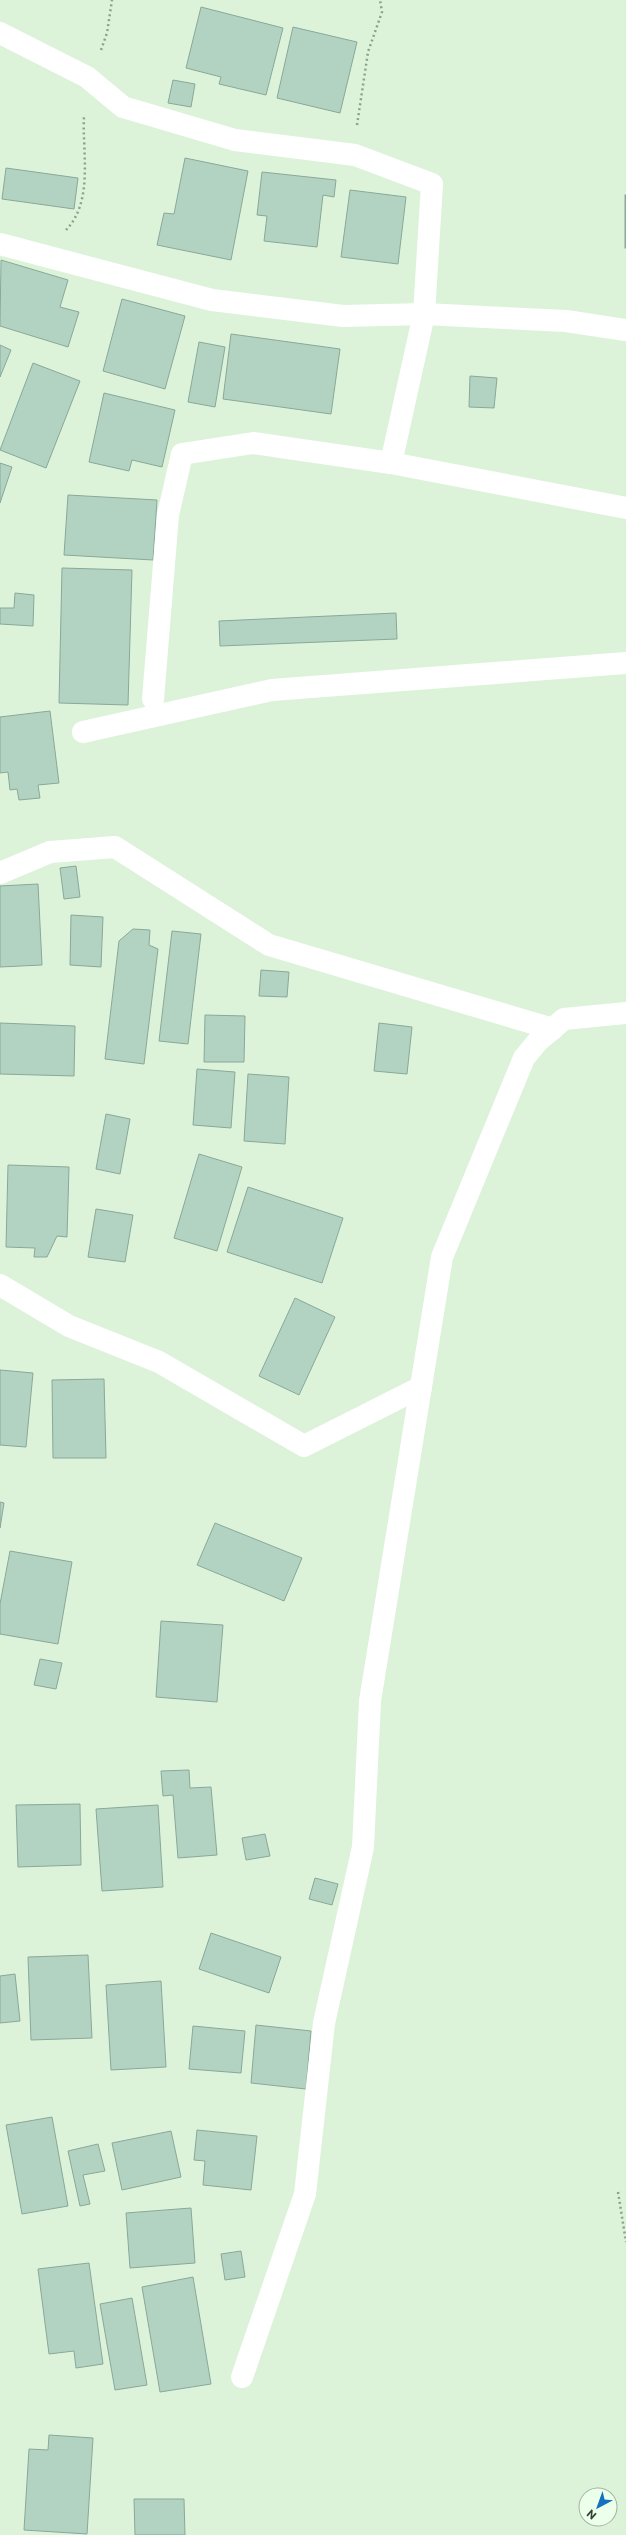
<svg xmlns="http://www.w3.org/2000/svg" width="626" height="2535" font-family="Commissioner,sans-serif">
  <rect width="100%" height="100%" fill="#dcf3da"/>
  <!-- building -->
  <g fill="#b2d3c2" stroke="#89a899">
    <path d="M201 7 283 28 266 95 219 84 221 77 186 68Z"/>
    <path d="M293 27 357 42 340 113 277 98Z"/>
    <path d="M173 80 195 84 191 107 168 103Z"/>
    <path d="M185 158 248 171 231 260 157 245 164 213 174 214Z"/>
    <path d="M6 168 78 178 74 209 2 199Z"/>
    <path d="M262 172 336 180 334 197 323 195 317 247 264 241 267 216 257 215Z"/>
    <path d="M350 190 406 197 398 264 341 257Z"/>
    <rect x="625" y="195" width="1" height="53"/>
    <path d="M1 260 68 280 60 307 79 312 68 347 0 326Z"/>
    <path d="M122 299 185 316 165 389 103 371Z"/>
    <path d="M231 334 340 349 331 414 223 399Z"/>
    <path d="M199 342 225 347 215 407 188 402Z"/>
    <path d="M0 345 11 350 0 377Z"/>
    <path d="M33 363 80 381 46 468 0 450Z"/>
    <path d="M470 376 497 378 494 408 469 407Z"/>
    <path d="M104 393 175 410 162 467 132 460 129 471 89 462Z"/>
    <path d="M0 463 12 467 0 503Z"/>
    <path d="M68 495 157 500 153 560 64 555Z"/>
    <path d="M62 568 132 570 128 705 59 703Z"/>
    <path d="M15 593 34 595 33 626 0 624V608H14Z"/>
    <path d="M396 613 397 639 220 646 219 621Z"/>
    <path d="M50 711 59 783 38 785 40 798 19 800 17 789 10 790 8 772 0 773V717Z"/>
    <path d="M76 866 80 897 64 899 60 868Z"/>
    <path d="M38 884 42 965 0 967V886Z"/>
    <path d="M71 915 103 917 101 967 70 965Z"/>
    <path d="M133 929 150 930 149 945 158 949 144 1064 105 1059 119 941Z"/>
    <path d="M172 931 201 934 188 1044 159 1041Z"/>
    <path d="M261 970 289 972 287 997 259 996Z"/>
    <path d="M205 1015 245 1016 244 1062H204Z"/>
    <path d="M0 1023 75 1026 74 1076 0 1074Z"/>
    <path d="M379 1023 412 1027 407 1074 374 1071Z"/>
    <path d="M197 1069 235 1072 231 1128 193 1125Z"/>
    <path d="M248 1074 289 1077 285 1144 244 1141Z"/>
    <path d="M106 1114 130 1119 120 1174 96 1169Z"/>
    <path d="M199 1154 242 1167 217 1251 174 1238Z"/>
    <path d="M8 1165 69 1167 67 1237 57 1236 47 1257H34L35 1248 6 1247Z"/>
    <path d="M248 1187 343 1218 322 1283 227 1252Z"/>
    <path d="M96 1209 133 1215 125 1262 88 1257Z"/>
    <path d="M295 1298 335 1317 299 1395 259 1376Z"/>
    <path d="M0 1370 33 1373 26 1447 0 1445Z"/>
    <path d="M104 1379 106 1458H53L52 1380Z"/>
    <path d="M0 1502 4 1503 0 1528Z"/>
    <path d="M215 1523 302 1558 284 1601 197 1565Z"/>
    <path d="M10 1551 72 1562 58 1644 0 1634V1604Z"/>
    <path d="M161 1621 223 1625 217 1702 156 1697Z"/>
    <path d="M40 1659 62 1663 56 1689 34 1685Z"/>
    <path d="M189 1770 190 1788 211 1787 217 1855 178 1858 173 1795 163 1796 161 1771Z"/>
    <path d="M80 1804 81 1865 18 1867 16 1805Z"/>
    <path d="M158 1805 163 1887 102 1891 96 1809Z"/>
    <path d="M265 1834 270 1856 246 1860 242 1838Z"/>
    <path d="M315 1878 338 1884 332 1905 309 1899Z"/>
    <path d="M211 1933 281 1957 269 1993 199 1969Z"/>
    <path d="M88 1955 92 2038 31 2040 28 1957Z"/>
    <path d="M15 1974 20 2021 0 2023V1976Z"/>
    <path d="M161 1981 166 2067 111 2070 106 1985Z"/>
    <path d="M256 2025 311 2031 306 2089 251 2083Z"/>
    <path d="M193 2026 245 2031 241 2073 189 2069Z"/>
    <path d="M52 2117 68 2206 22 2214 6 2125Z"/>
    <path d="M197 2130 257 2136 251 2190 203 2185 205 2161 194 2160Z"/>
    <path d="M171 2131 181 2177 122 2190 112 2143Z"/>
    <path d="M98 2144 105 2171 83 2175 90 2204 80 2206 68 2151Z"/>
    <path d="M191 2208 195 2263 130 2268 126 2213Z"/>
    <path d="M241 2251 245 2277 225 2280 221 2254Z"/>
    <path d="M89 2263 103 2364 76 2368 74 2351 49 2354 38 2269Z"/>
    <path d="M193 2277 211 2384 160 2392 142 2287Z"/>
    <path d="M132 2298 147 2385 115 2390 100 2304Z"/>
    <path d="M49 2435 93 2438 87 2534 24 2530 29 2449 48 2450Z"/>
    <path d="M134 2499H184L185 2535H135Z"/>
  </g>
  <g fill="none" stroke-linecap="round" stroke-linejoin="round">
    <!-- path -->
    <g stroke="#8f9f8d" stroke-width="2.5" stroke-dasharray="2 3" stroke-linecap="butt">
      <path d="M101 50 107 33 112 0"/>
      <path d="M357 125 368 52 382 12 380 0"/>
      <path d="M66 230C94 201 82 152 84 116"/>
      <path d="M618 2192 626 2242"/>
    </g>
    <!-- minor -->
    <g stroke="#fff" stroke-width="22">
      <path d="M0 33 87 77 123 107 235 140 355 155 432 184 424 314 391 463"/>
      <path d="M0 244 212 300 343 316 424 314 566 321 626 330"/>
      <path d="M153 699 168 515 182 454 253 443 391 463 626 508"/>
      <path d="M83 732 272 690 626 663"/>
      <path d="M0 873 50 852 115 847 269 945 553 1029"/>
      <path d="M0 1285 69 1326 159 1362 304 1446 421 1387"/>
      <path d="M242 2377 305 2194 324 2023 363 1847 370 1701 442 1257 524 1058 538 1041 564 1019 626 1013"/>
    </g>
  </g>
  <!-- north arrow -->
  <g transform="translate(598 2507) rotate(221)"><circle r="19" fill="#ecffea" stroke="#a4b3a2"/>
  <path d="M0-3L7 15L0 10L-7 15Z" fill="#1371bd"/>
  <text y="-6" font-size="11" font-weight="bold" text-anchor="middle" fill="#374036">N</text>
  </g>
</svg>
